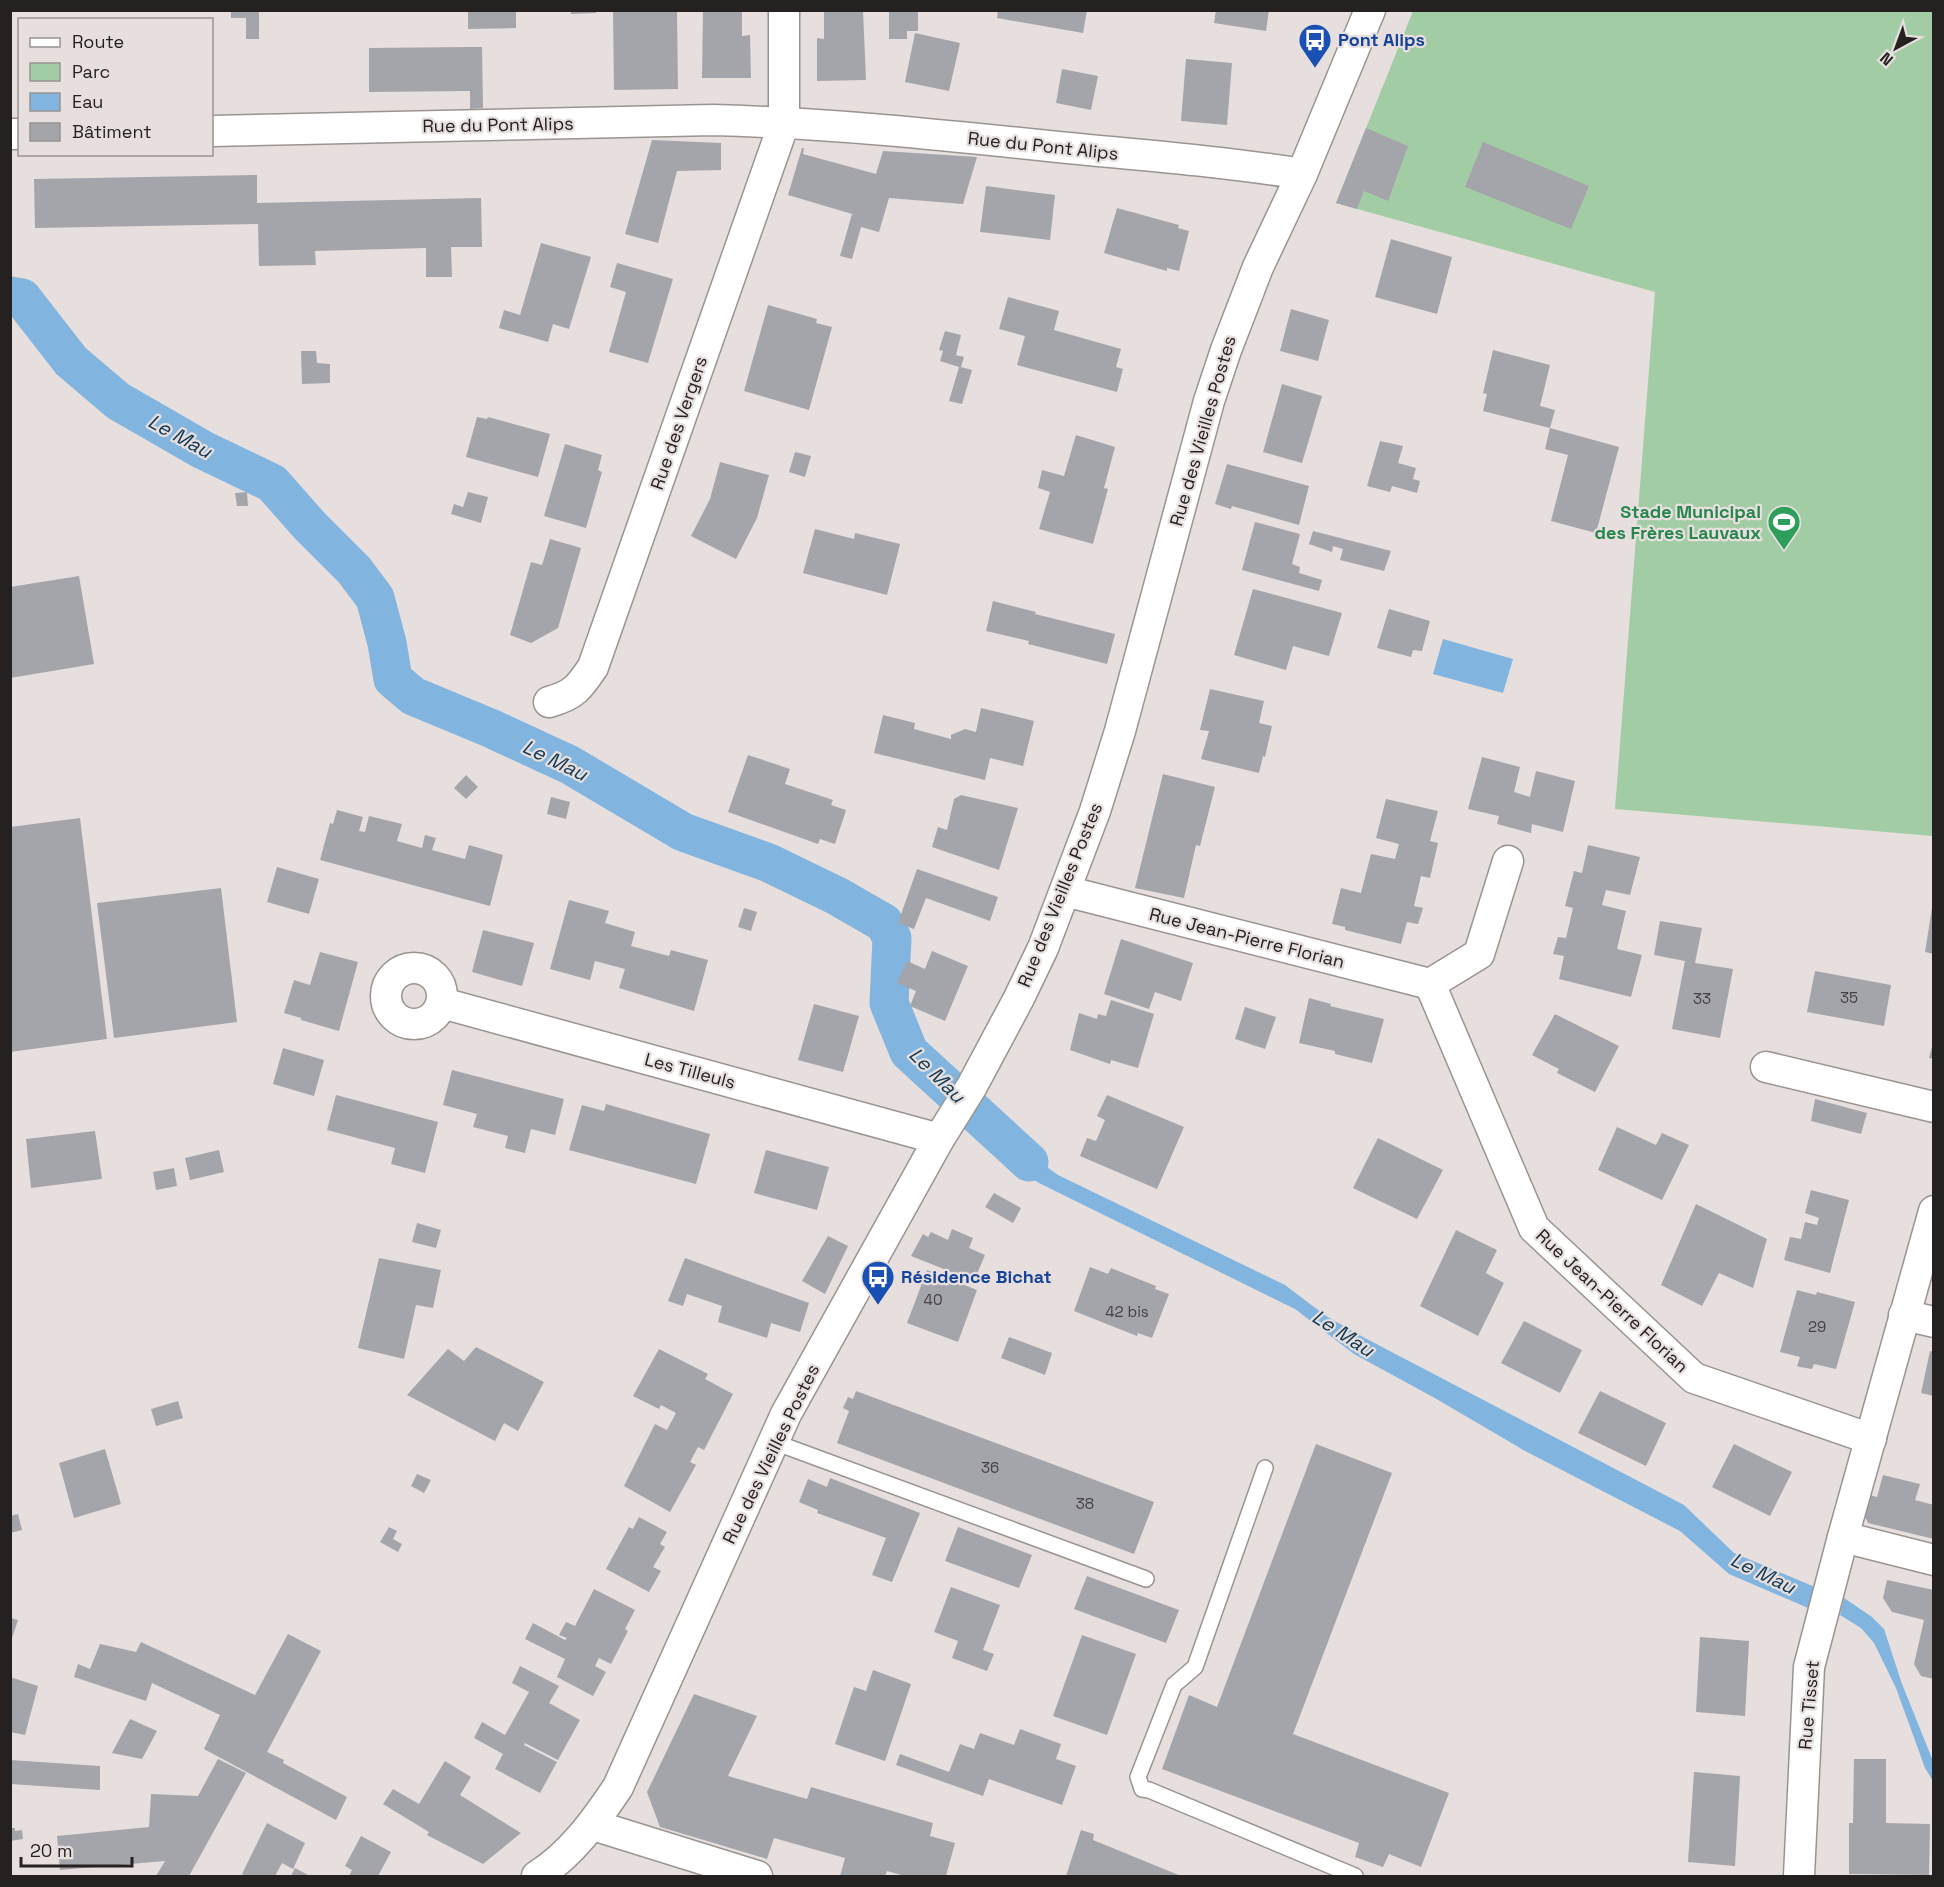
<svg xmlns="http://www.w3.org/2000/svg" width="1944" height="1887" font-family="'Space Grotesk',sans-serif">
  <rect width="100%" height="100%" fill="#e6dfdd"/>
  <!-- green -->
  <path fill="#a2cca4" d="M1413 11H1933V836L1615 809 1655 292 1336 203Z"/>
  <!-- water -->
  <g fill="#82b4e0">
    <path d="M1443 639 1513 659 1503 693 1433 674Z"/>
    <path d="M995 1117 1028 1153 1058 1175 1285 1285 1326 1316 1363 1337 1684 1505 1734 1553 1827 1592 1822 1614 1729 1574 1680 1531 1527 1452 1433 1397 1354 1354 1295 1309 1041 1184 1008 1165 982 1138Z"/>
    <path d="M1844 1598 1872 1617 1884 1629 1902 1684 1933 1761V1781L1925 1768 1896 1688 1874 1643 1861 1628 1840 1615Z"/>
  </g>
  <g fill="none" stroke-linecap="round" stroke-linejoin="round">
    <!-- canal -->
    <path stroke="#82b4e0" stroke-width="39" d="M10 296 22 298 71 361 118 401 203 450 272 483 310 526 354 570 375 598 387 643 393 679 413 696 490 728 570 765 683 832 769 863 837 896 884 923 892 938 889 1003 909 1052 1029 1162"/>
  </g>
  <!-- building -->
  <g fill="#a4a5ab">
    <path d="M231 10H259V39H246V18H231Z"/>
    <path d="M468 10H516V28L468 29Z"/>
    <path d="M571 10H596V13L571 14Z"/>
    <path d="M613 10H677L678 89 614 90Z"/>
    <path d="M703 10H742V36L750 35 751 78H702Z"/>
    <path d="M824 10H863L866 80 817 81V38L824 39Z"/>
    <path d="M889 10H918V31H907V39H889Z"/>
    <path d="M998 10H1087L1083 33 997 18Z"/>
    <path d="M1216 10H1269L1266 31 1214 23Z"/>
    <path d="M915 33 960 43 949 91 905 82Z"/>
    <path d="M469 47H482L483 108 470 109V91L369 92V48Z"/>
    <path d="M1186 59 1232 63 1227 125 1181 121Z"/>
    <path d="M1062 69 1098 76 1091 110 1056 103Z"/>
    <path d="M1366 128 1408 146 1388 201 1364 191 1357 209 1336 203Z"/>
    <path d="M652 140 721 143V170L677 171 658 243 625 234Z"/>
    <path d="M1483 142 1589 186 1571 229 1465 187Z"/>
    <path d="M802 148H804L803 154 876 174 883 151 977 157 963 204 889 198 879 232 861 227 852 259 840 256 852 214 788 195Z"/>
    <path d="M257 175V203L481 198 482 247H451L452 277H426V248L315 251 316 265 259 266 258 224 35 228 34 179Z"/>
    <path d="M986 186 1055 195 1050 240 980 232Z"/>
    <path d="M1117 208 1179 225 1178 228 1189 231 1179 271 1167 268V271L1104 253Z"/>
    <path d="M1391 239 1452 257 1437 314 1375 297Z"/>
    <path d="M541 243 591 257 569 329 553 324 548 342 499 328 504 310 520 315Z"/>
    <path d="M617 263 673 279 648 363 609 352 626 292 610 287Z"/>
    <path d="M1008 297 1059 311 1054 330 1121 349 1116 367 1123 369 1117 392 1017 365 1025 336 999 329Z"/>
    <path d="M768 305 817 319 816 323 832 327 809 410 744 391Z"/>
    <path d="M1291 309 1329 320 1318 361 1280 351Z"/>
    <path d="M945 331 961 335 956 355 964 357 961 367 972 370 962 404 949 401 959 367 940 361 943 351 939 350Z"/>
    <path d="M1493 350 1550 365 1540 406 1555 410 1550 428 1483 411 1487 394 1483 393Z"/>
    <path d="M301 351H316L317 363 330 364V383L302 384Z"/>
    <path d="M1282 384 1322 396 1302 463 1263 452Z"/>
    <path d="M477 417 487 419 488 417 550 434 538 477 466 457Z"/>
    <path d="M1550 428 1619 447 1596 533 1551 521 1568 455 1545 449Z"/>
    <path d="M1076 435 1115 447 1104 488 1108 489 1093 544 1039 529 1050 492 1038 488 1042 470 1064 476Z"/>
    <path d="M1380 441 1403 446 1398 463 1416 468 1413 479 1420 481 1417 493 1392 486 1390 492 1367 486Z"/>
    <path d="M565 444 602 455 598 470 602 472 586 528 544 516Z"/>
    <path d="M795 452 811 456 805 477 789 472Z"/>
    <path d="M720 462 769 475 757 518 736 559 691 536 710 499Z"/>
    <path d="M1227 464 1309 486 1299 525 1232 506 1231 509 1215 504Z"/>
    <path d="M247 492 248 506H237L235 493Z"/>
    <path d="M468 492 488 497 481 523 451 514 454 504 463 507Z"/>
    <path d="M1255 522 1300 534 1292 564 1300 567 1299 573 1322 580 1319 591 1242 570Z"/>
    <path d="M815 529 854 539 855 533 900 544 887 595 803 573Z"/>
    <path d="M1313 531 1391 551 1384 571 1340 560 1343 549 1333 546 1332 552 1309 544Z"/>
    <path d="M550 539 581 548 558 628 531 643 510 635 531 562 542 565Z"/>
    <path d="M79 576 94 664 10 678V587Z"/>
    <path d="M1253 589 1342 613 1329 656 1293 646 1286 670 1234 655Z"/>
    <path d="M993 601 1036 612 1035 614 1115 634 1107 664 1028 644 1029 641 986 631Z"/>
    <path d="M1389 609 1430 621 1422 651 1413 650 1411 657 1377 648Z"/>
    <path d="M1210 689 1264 701 1259 723 1272 726 1265 757 1263 756 1259 773 1201 759 1209 731 1200 730Z"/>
    <path d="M981 708 1034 721 1023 766 990 758 985 780 874 753 883 715 915 723 914 729 951 739V735L965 729 976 732Z"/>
    <path d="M748 755 790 769 785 784 833 800 831 805 846 810 835 844 820 839 818 844 728 812Z"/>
    <path d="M1482 757 1520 767 1514 792 1530 797 1536 771 1575 781 1563 832 1532 824 1531 833 1497 824 1499 816 1468 809Z"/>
    <path d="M1163 774 1215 787 1200 846 1196 845 1184 898 1135 888Z"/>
    <path d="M466 775 478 787 466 799 454 788Z"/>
    <path d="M961 795 1018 808 999 870 932 847 938 827 947 830 954 799Z"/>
    <path d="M551 797 570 802 566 819 547 814Z"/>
    <path d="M1386 799 1438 811 1430 841 1438 843 1430 878 1421 876 1414 906 1423 908 1418 924 1407 922 1401 944 1345 930V927L1332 924 1341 888 1361 893 1371 854 1395 859 1399 844 1376 838Z"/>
    <path d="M337 810 363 817 359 831 365 832 369 816 402 824 397 841 422 848 425 835 436 838 432 850 465 859 469 845 503 855 490 906 320 860 330 823 333 824Z"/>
    <path d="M80 818 107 1039 10 1052V827Z"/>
    <path d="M1588 845 1640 857 1630 895 1606 890 1602 905 1626 911 1617 949 1642 955 1631 997 1559 979 1564 956 1553 954 1558 937 1566 938 1573 908 1565 906 1574 871 1582 873Z"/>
    <path d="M277 867 319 879 309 914 267 902Z"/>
    <path d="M917 869 998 897 990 921 926 898 914 929 898 923Z"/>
    <path d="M221 888 237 1022 114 1038 97 903Z"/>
    <path d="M569 900 609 911 605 923 635 932 631 946 669 956 671 950 708 960 694 1011 619 988 625 969 595 961 590 980 550 969Z"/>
    <path d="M744 908 757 912 751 931 738 927Z"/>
    <path d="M1932 908H1934V954L1925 952Z"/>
    <path d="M1660 921 1702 928 1695 963 1733 969 1720 1038 1672 1029 1685 961 1654 955Z"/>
    <path d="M483 930 534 943 522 986 472 972Z"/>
    <path d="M1121 939 1193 963 1181 1001 1155 992 1149 1009 1104 994Z"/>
    <path d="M932 951 968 966 945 1021 910 1006 916 991 897 983 907 961 925 969Z"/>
    <path d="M320 952 358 962 339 1031 301 1020V1018L284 1013 294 980 310 985Z"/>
    <path d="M1815 971 1891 985 1884 1026 1807 1012Z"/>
    <path d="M1309 998 1331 1004 1330 1006 1384 1019 1372 1063 1335 1054V1051L1299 1043Z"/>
    <path d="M1111 1000 1154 1014 1138 1068 1111 1060 1110 1064 1070 1050 1079 1013 1097 1019 1098 1014 1106 1016Z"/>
    <path d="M814 1004 859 1016 843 1072 798 1060Z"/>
    <path d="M1245 1007 1276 1017 1265 1049 1235 1039Z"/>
    <path d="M1555 1014 1619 1046 1595 1092 1557 1073 1559 1069 1532 1055Z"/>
    <path d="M1933 1043H1934V1059L1929 1058Z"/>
    <path d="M283 1048 324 1060 314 1096 273 1084Z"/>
    <path d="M452 1070 564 1099 555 1135 531 1129 525 1153 505 1148 508 1136 473 1127 477 1114 443 1105Z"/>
    <path d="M336 1095 438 1122 425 1173 391 1164 395 1148 327 1130Z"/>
    <path d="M1107 1095 1184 1127 1157 1189 1080 1156 1087 1138 1096 1141 1105 1120 1097 1116Z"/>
    <path d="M1815 1099 1867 1113 1861 1134 1811 1121Z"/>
    <path d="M606 1104 710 1134 696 1184 569 1150 582 1105 604 1111Z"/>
    <path d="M1617 1127 1656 1145 1662 1133 1689 1145 1662 1200 1598 1170Z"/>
    <path d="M95 1131 102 1179 31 1188 26 1139Z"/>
    <path d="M1378 1138 1443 1170 1417 1219 1353 1188Z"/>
    <path d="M219 1150 224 1172 190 1180 185 1158Z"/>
    <path d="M766 1150 829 1167 817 1210 754 1193Z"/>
    <path d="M174 1168 177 1186 156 1190 153 1172Z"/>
    <path d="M1811 1190 1849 1200 1830 1273 1784 1260 1790 1237 1801 1239 1805 1222 1817 1225 1819 1218 1805 1213Z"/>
    <path d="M994 1193 1021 1208 1013 1223 985 1207Z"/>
    <path d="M1696 1204 1767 1239 1753 1288 1719 1273 1702 1306 1661 1285Z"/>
    <path d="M417 1223 441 1230 436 1248 412 1242Z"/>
    <path d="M952 1229 973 1238 969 1248 985 1255 974 1281 911 1256 923 1234 928 1237 931 1232 948 1240Z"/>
    <path d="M1456 1230 1497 1250 1486 1273 1504 1283 1478 1336 1420 1306Z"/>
    <path d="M828 1236 848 1246 825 1294 802 1281Z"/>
    <path d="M379 1258 441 1270 433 1308 416 1305 404 1359 358 1348Z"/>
    <path d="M685 1258 809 1303 800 1332 771 1323 767 1338 718 1322 722 1306 687 1294 683 1306 668 1301Z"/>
    <path d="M1090 1267 1108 1274 1111 1268 1156 1286 1155 1289 1169 1294 1152 1338 1138 1333 1137 1336 1074 1311Z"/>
    <path d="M927 1270 977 1290 958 1342 907 1323Z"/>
    <path d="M1797 1290 1816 1295 1817 1292 1855 1302 1836 1369 1814 1364 1812 1369 1800 1367 1797 1366 1800 1357 1780 1352Z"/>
    <path d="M1524 1321 1582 1350 1560 1393 1501 1363Z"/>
    <path d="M1009 1337 1052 1353 1045 1375 1001 1358Z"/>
    <path d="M476 1347 544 1382 518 1431 504 1423 495 1441 407 1395 448 1349 464 1361Z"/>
    <path d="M659 1349 708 1374 705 1379 733 1394 704 1450 698 1447 690 1462 696 1465 670 1512 624 1486 655 1424 667 1430 676 1413 661 1405 659 1409 633 1396Z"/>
    <path d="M1930 1351 1934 1352V1396L1921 1393Z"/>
    <path d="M856 1391 1154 1502 1134 1554 837 1443 849 1411 843 1408 848 1397 853 1399Z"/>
    <path d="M1600 1391 1666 1423 1646 1466 1578 1433Z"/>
    <path d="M178 1401 183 1418 156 1426 151 1409Z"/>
    <path d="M1316 1444 1392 1473 1293 1734 1449 1793 1421 1867 1389 1854 1383 1867 1355 1857 1359 1843 1162 1769 1189 1695 1217 1707Z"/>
    <path d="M1734 1444 1792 1472 1770 1516 1712 1487Z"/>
    <path d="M105 1449 121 1504 74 1518 59 1463Z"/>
    <path d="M417 1474 431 1480 424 1493 411 1486Z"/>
    <path d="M1883 1475 1920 1484 1915 1500 1934 1505V1539L1868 1523 1864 1515 1869 1495 1877 1497Z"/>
    <path d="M830 1478 920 1513 892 1582 872 1575 886 1538 817 1513 818 1510 799 1502 808 1479 827 1487Z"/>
    <path d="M18 1514 22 1530 10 1533V1516Z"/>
    <path d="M639 1517 667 1532 660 1544 665 1547 653 1567 661 1571 649 1592 606 1569 629 1527 633 1529Z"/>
    <path d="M389 1527 397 1531 393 1539 402 1544 398 1552 380 1542Z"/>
    <path d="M958 1527 1032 1555 1019 1588 945 1561Z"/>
    <path d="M1087 1576 1179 1610 1166 1643 1074 1609Z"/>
    <path d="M1887 1580 1934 1590V1679L1921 1676 1914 1664 1924 1620 1892 1612 1883 1598Z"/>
    <path d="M951 1587 1000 1605 983 1650 994 1654 987 1671 952 1658 958 1641 934 1632Z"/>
    <path d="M594 1589 635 1610 625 1629 628 1631 611 1664 599 1658 595 1666 606 1672 593 1696 557 1677 565 1659 525 1639 533 1623 565 1640 567 1638 559 1635 566 1622 575 1626Z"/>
    <path d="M10 1618 18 1620 11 1641H10Z"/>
    <path d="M288 1634 321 1651 267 1752 284 1760 283 1763 347 1797 336 1820 204 1749 220 1715 152 1683 146 1701 74 1677 78 1664 90 1669 100 1644 136 1652 141 1642 255 1695Z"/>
    <path d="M1082 1635 1136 1654 1107 1735 1053 1716Z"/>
    <path d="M1700 1637 1749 1641 1745 1716 1696 1712Z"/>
    <path d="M520 1666 559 1686 549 1703 580 1720 558 1760 525 1743 524 1745 557 1762 540 1793 495 1769 503 1754 474 1738 482 1722 505 1735 529 1692 512 1683Z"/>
    <path d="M873 1670 911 1684 885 1761 835 1744 854 1687 866 1691Z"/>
    <path d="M10 1677 38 1686 25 1735 10 1732Z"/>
    <path d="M694 1694 757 1716 728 1776 807 1799 811 1787 933 1823 930 1836 955 1843 946 1876H905L887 1871 885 1876H840L845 1858 774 1838 767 1859 660 1827 647 1792Z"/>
    <path d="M130 1719 157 1731 142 1759 112 1753Z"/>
    <path d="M1020 1729 1061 1744 1056 1759 1076 1766 1062 1805 989 1779 983 1796 896 1765 900 1754 949 1772 960 1744 974 1749 980 1733 1014 1745Z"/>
    <path d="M218 1759 246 1773 189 1876H156L165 1861 60 1870 57 1836 149 1827 151 1794 198 1796Z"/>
    <path d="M1854 1759H1886V1823L1930 1824 1929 1875 1849 1874V1823H1853Z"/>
    <path d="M10 1760 100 1766V1790L10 1784Z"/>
    <path d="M445 1761 471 1777 460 1795 521 1833 483 1864 427 1835 429 1832 383 1804 393 1789 419 1804Z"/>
    <path d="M1694 1772 1740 1776 1735 1866 1688 1862Z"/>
    <path d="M267 1823 305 1843 293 1869 282 1863 275 1876H246L242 1874Z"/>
    <path d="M10 1828H15V1831L22 1830 23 1839 10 1841Z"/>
    <path d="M1081 1830 1094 1834 1093 1840 1181 1876H1066Z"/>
    <path d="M361 1836 391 1852 378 1876H349L352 1870 345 1866Z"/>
    <path d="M295 1868 310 1876H291Z"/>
  </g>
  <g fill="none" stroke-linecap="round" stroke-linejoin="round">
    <!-- lane casing -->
    <g stroke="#9a9491" stroke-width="18">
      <g id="lane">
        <path d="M774 1442 1146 1579"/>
        <path d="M1265 1468 1195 1667 1174 1685 1138 1777 1142 1789 1149 1790 1355 1876"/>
      </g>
    </g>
    <!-- street casing -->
    <g stroke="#9a9491" stroke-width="33">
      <g id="street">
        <path d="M212 131 713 120C828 123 943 135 1058 147 1139 155 1221 161 1302 174"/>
        <path d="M10 134H20"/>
        <path d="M549 702C574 695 579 688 593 667L784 123V10"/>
        <path d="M1065 891 1430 984 1534 1228 1694 1378 1871 1439"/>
        <circle cx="414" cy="996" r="28"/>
        <path d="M1430 984 1479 954 1508 861"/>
        <path d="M442 1003 939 1139"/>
        <path d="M1766 1067 1934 1107"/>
        <path d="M1904 1315 1934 1322"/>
        <path d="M1843 1537 1934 1560"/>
        <path d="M593 1825 757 1876"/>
        <path d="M537 1876C571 1855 596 1820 618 1787L786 1414 939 1139 972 1086 1019 998 1043 948 1095 811 1120 731 1209 401 1226 350 1258 267 1302 174 1370 10"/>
        <path d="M1799 1876 1809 1667 1843 1537 1934 1211"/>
      </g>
    </g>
    <!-- lane -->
    <use href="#lane" stroke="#fff" stroke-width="15"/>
    <!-- street -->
    <use href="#street" stroke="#fff" stroke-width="30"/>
  </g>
  <!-- icons -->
  <defs>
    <g id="bus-pin" transform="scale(1.725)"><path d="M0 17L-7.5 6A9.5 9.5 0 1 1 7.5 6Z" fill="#1a4fb4" stroke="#e6dfdd"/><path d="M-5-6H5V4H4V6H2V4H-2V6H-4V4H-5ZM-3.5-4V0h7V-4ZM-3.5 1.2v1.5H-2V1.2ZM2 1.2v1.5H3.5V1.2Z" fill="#fff"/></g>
    <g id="stadium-pin" transform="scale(1.725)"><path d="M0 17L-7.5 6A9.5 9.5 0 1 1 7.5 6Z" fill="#2e9e5b" stroke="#e6dfdd"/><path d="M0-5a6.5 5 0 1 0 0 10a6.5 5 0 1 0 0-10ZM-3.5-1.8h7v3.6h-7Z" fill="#fff"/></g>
  </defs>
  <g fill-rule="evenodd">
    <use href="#bus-pin" x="1315" y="40"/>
    <use href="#stadium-pin" x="1784" y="522"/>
    <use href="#bus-pin" x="878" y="1277"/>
  </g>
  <g text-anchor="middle" stroke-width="4.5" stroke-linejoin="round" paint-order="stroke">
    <!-- number labels -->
    <g font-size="15" fill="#444243">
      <text x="1849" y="1003">35</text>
      <text x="1702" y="1004">33</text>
      <text x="933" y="1305">40</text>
      <text x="1127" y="1317">42 bis</text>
      <text x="1817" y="1332">29</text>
      <text x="990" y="1473">36</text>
      <text x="1085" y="1509">38</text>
    </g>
    <!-- transit labels -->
    <g font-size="18" font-weight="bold" fill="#164399" stroke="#e6dfdd" text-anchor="start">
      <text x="1338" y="46">Pont Alips</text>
      <text x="901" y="1283">Résidence Bichat</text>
    </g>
    <!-- street labels -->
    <g font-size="18" fill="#242120" stroke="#e6dfdd">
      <text transform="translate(498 125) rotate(-1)" y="6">Rue du Pont Alips</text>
      <text transform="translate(1043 146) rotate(6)" y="6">Rue du Pont Alips</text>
      <text transform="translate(679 423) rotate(-71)" y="6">Rue des Vergers</text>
      <text transform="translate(1203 431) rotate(-74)" y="6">Rue des Vieilles Postes</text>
      <text transform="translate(1060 895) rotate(-68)" y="6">Rue des Vieilles Postes</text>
      <text transform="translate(1247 938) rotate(14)" y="6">Rue Jean-Pierre Florian</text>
      <text transform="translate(690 1071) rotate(15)" y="6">Les Tilleuls</text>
      <text transform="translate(1612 1301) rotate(43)" y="6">Rue Jean-Pierre Florian</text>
      <text transform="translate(771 1454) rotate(-64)" y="6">Rue des Vieilles Postes</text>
      <text transform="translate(1809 1705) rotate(-85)" y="6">Rue Tisset</text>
    </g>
    <!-- leisure labels -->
    <g font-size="18" font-weight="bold" fill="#27864d" stroke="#e6dfdd" text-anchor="end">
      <text x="1761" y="518">Stade Municipal<tspan x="1761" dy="21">des Frères Lauvaux</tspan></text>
    </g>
    <!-- water labels -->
    <g font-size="20" font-style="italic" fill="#103754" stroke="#e6dfdd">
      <text transform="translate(180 436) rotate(29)" y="7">Le Mau</text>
      <text transform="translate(555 760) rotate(26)" y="7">Le Mau</text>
      <text transform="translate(937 1075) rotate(45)" y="7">Le Mau</text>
      <text transform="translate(1343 1333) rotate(33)" y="7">Le Mau</text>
      <text transform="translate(1763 1573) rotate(26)" y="7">Le Mau</text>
    </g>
  </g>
  <!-- border -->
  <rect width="1944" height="1887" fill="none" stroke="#242120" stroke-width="24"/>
  <!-- legend -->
  <rect x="18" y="18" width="195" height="138" fill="#e6dfdd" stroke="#989391" stroke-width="1.5"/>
  <rect x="30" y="38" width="30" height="9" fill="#ffffff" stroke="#989391" stroke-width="1.5"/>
  <text x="72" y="48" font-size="18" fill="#242120">Route</text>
  <rect x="30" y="63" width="30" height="18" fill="#a2cca4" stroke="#989391" stroke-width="1.5"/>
  <text x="72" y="78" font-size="18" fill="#242120">Parc</text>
  <rect x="30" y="93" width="30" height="18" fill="#82b4e0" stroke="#989391" stroke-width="1.5"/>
  <text x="72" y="108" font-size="18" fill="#242120">Eau</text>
  <rect x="30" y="123" width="30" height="18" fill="#a4a5ab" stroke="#989391" stroke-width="1.5"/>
  <text x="72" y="138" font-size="18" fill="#242120">Bâtiment</text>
  <!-- north arrow -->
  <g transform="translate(1896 48) rotate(221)" stroke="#e6dfdd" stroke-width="4.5" paint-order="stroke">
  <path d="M0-4.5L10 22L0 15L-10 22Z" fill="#242120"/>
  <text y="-9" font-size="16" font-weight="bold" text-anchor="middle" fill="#242120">N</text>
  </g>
  <!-- scale -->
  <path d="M21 1857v9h111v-9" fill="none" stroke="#242120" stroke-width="3"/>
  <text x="30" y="1857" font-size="18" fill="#242120" stroke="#e6dfdd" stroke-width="4.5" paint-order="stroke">20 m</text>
</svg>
